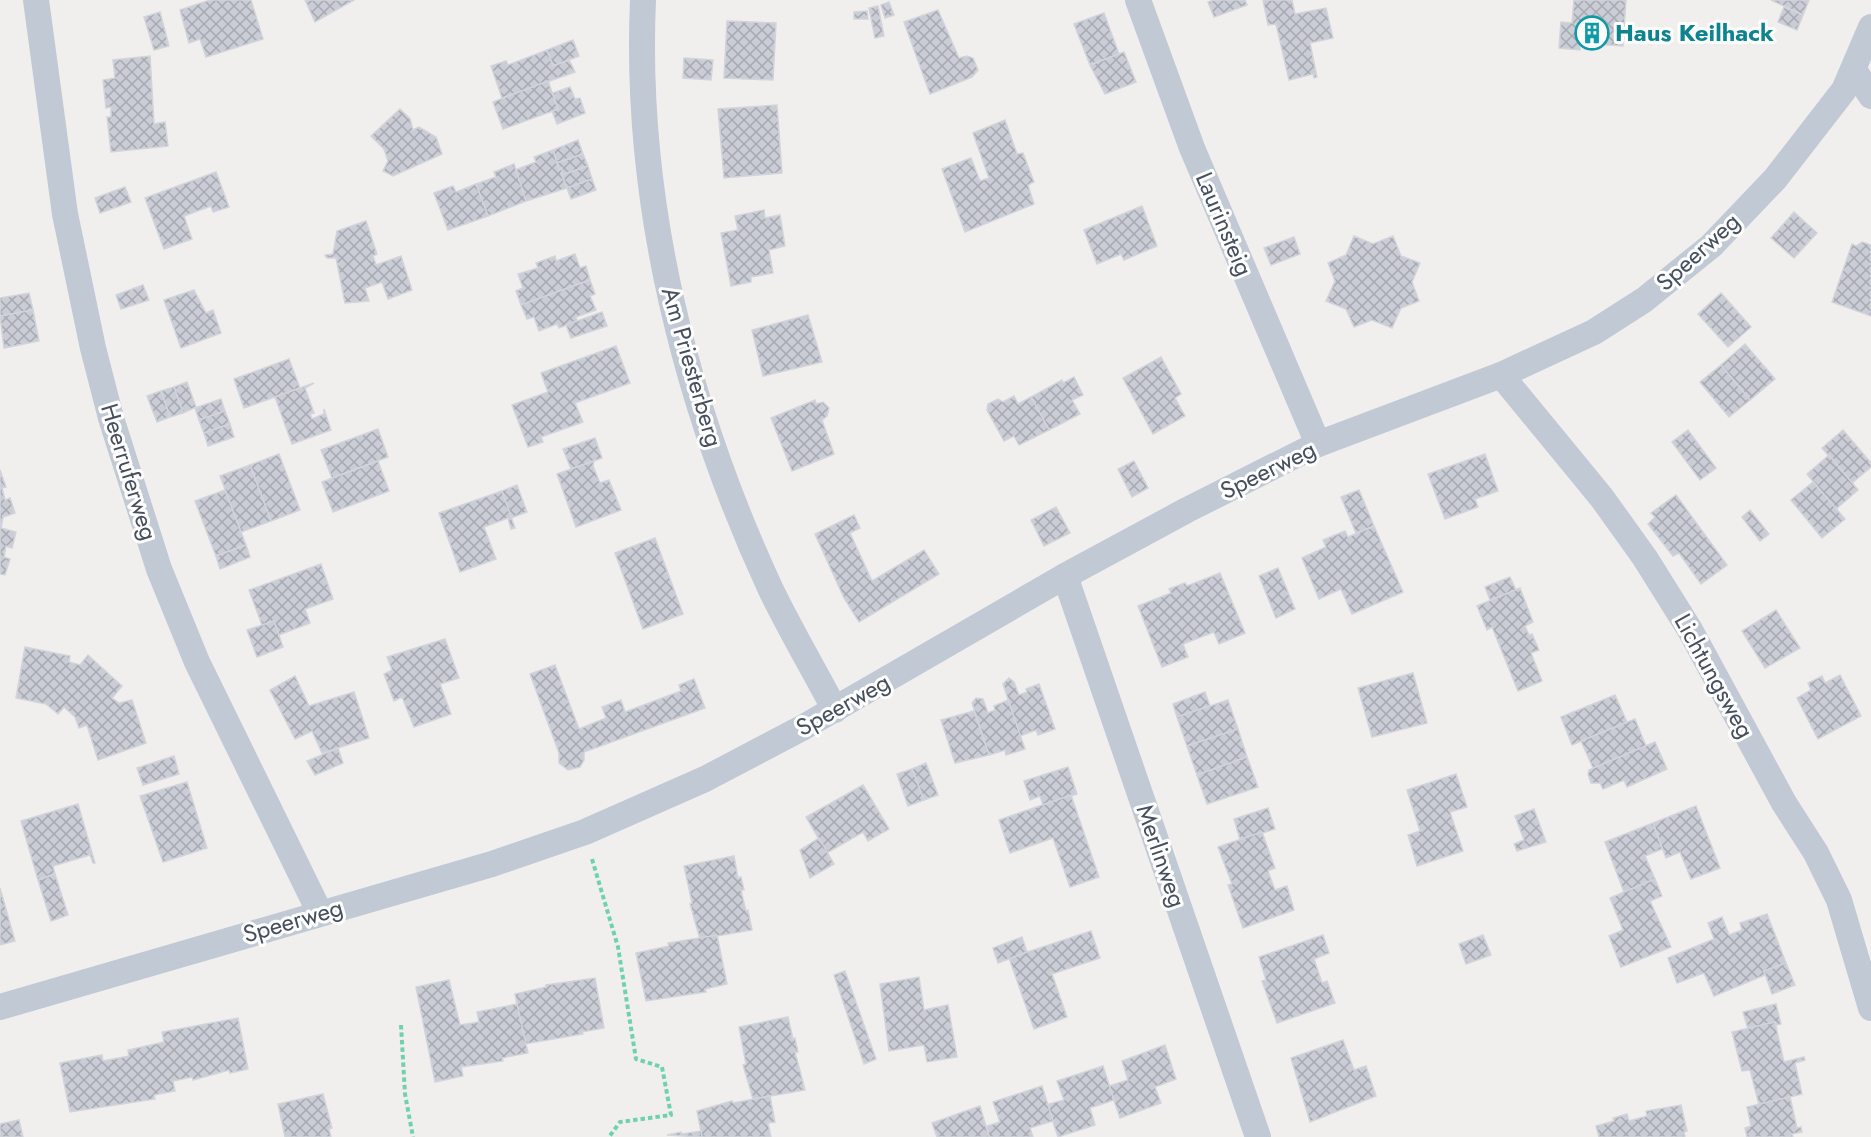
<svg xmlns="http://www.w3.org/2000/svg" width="1871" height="1137" font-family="Jost,sans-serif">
  <defs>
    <pattern id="building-cross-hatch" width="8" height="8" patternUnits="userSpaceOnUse" patternTransform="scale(1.5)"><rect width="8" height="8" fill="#cacdd5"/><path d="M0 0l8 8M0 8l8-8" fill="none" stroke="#a6a9b0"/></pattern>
  </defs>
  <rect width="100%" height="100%" fill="#f1efee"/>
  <!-- building -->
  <g fill="url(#building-cross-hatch)" stroke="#d2d4db" stroke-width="1.5">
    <path d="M210 0H251L263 39 206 57 200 39 189 43 180 10Z"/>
    <path d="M305 0H354L315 22Z"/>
    <path d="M1214 0H1245L1247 5 1214 17 1208 2Z"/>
    <path d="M1263 0H1292L1295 14 1326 8 1333 38 1310 43 1317 77 1314 78 1313 74 1289 80 1276 24 1268 25Z"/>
    <path d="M1574 0H1626L1623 46 1580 43V50L1559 48 1561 22 1572 23Z"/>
    <path d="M1771 0H1809L1803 15Z"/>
    <path d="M889 2 894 15 885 18 881 5Z"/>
    <path d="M878 6 884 36 875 38 869 8Z"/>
    <path d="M1784 7 1803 15 1797 30 1778 22Z"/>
    <path d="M938 10 959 58 967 56 973 58 978 70 972 77 930 94 904 22Z"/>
    <path d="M867 11 868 19H854V12Z"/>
    <path d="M160 12 169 46 154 50 144 17Z"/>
    <path d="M1104 13 1119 54 1090 65 1074 24Z"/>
    <path d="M727 21 776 23 773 80 724 78Z"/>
    <path d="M573 40 579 56 553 66 547 50Z"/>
    <path d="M547 50 553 66 569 60 575 72 502 98 491 66 506 61 508 65Z"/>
    <path d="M1124 52 1136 82 1105 94 1090 65Z"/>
    <path d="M150 56 154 124 165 122 168 146 111 152 107 117H111V107L106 108 103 80 115 78 113 60Z"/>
    <path d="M684 58 713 60 711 80 683 78Z"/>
    <path d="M548 81 558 109 503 129 493 102Z"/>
    <path d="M570 87 575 99 580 98 585 113 557 124 552 111 558 109 553 93Z"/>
    <path d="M777 105 782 173 724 178 718 109Z"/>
    <path d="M400 109 410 119 413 130 419 127 436 137 442 154 393 176 383 171 388 161 384 149 371 136Z"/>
    <path d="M1005 120 1017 154 1023 153 1034 182 1028 185 1034 204 965 232 942 169 971 158 980 181 989 178 973 133Z"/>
    <path d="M578 140 583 154 557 163 553 150Z"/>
    <path d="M553 150 559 169 562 168 564 172 561 173 567 188 526 201 515 170 536 162 534 157Z"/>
    <path d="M583 154 588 166 562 175V168L559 169 557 163Z"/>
    <path d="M514 164 526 201 488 216 476 184 496 177 494 172Z"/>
    <path d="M588 166 592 179 567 188 562 175Z"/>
    <path d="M216 172 229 207 213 212 211 206 184 216 192 239 164 249 145 198Z"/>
    <path d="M592 179 596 190 571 199 567 188Z"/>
    <path d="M476 184 488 216 448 230 434 193 453 186 456 192Z"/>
    <path d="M125 187 131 202 100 213 95 198Z"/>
    <path d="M1142 206 1157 246 1124 260 1121 254 1097 264 1084 230Z"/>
    <path d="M764 210 765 218 780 215 785 246 769 250 773 273 751 277V282L731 286 721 233 738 230 735 216Z"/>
    <path d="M1794 212 1817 233 1794 258 1771 238Z"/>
    <path d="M366 221 377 254 373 256 376 265 401 256 412 290 388 299 382 282 365 288 369 301 345 303 336 258H327L325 255 333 254 337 231Z"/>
    <path d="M1354 236 1373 244 1393 236 1401 256 1420 263 1412 282 1419 301 1401 308 1392 328 1372 320 1354 327 1346 309 1326 301 1335 281 1328 263 1346 255Z"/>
    <path d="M1294 237 1300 254 1271 265 1264 248Z"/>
    <path d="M1862 242 1871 245V316L1832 302 1852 244 1856 246Z"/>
    <path d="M575 254 580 268 586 266 590 280 521 305 516 291 523 288 518 274 538 268 536 263 555 256 556 261Z"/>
    <path d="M590 280 595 294 590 296 596 310 576 317 577 321 559 328 557 324 539 331 534 317 527 319 521 305Z"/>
    <path d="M143 285 149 300 121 309 116 295Z"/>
    <path d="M194 290 206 313 213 310 221 333 181 348 164 300Z"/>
    <path d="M29 293 33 310 0 316V298Z"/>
    <path d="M1721 293 1751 327 1728 347 1698 314Z"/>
    <path d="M33 310 39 341 4 348 0 316Z"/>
    <path d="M602 312 607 326 571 338 566 325Z"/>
    <path d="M808 315 822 362 763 376 752 330Z"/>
    <path d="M1745 344 1775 379 1750 400 1721 365Z"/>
    <path d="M616 346 630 383 575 403 583 422 541 437 543 442 528 447 512 405 548 392 541 373Z"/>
    <path d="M1161 357 1181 394 1175 398 1185 416 1153 434 1123 378Z"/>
    <path d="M289 359 300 388 244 408 234 379Z"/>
    <path d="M1721 365 1750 400 1729 417 1700 382Z"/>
    <path d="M1074 377 1083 395 1072 400 1080 414 1049 430 1031 397 1062 380 1063 383Z"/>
    <path d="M187 382 196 407 183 413 174 387Z"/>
    <path d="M314 383 305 388 314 413 310 414 312 419 324 414V409L331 430 292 444 275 397Z"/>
    <path d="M174 387 183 413 170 417 161 391Z"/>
    <path d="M161 391 170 417 157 422 147 396Z"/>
    <path d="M1014 396 1018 404 1031 397 1049 430 1019 445 1014 436 1004 441 987 410 988 404 998 399 1003 402Z"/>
    <path d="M221 399 225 411 199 420 195 408Z"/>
    <path d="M815 400 816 404 823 402 829 408 827 416 822 420 834 454 792 471 771 418Z"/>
    <path d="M225 411 230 424 204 433 199 420Z"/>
    <path d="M230 424 234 437 208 446 204 433Z"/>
    <path d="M378 429 388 457 332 478 321 450Z"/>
    <path d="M1688 430 1716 468 1700 480 1672 442Z"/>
    <path d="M1843 430 1871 463V467L1852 483 1822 448Z"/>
    <path d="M595 438 602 458 571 469 563 449Z"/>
    <path d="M279 454 300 510 271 521 250 465Z"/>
    <path d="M1485 454 1498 491 1475 499 1478 507 1445 519 1428 474Z"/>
    <path d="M1829 455 1858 490 1836 509 1807 474Z"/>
    <path d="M378 461 389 491 333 512 322 482Z"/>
    <path d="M594 461 593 466 600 483 609 480 621 510 576 527 557 474Z"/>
    <path d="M1134 461 1148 488 1132 497 1118 469Z"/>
    <path d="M250 465 271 521 241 532 220 476Z"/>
    <path d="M0 470 6 487 2 488 5 500 10 498 15 513 3 517 1 528 16 532 12 548 6 546 4 557 10 559 5 575 0 574Z"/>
    <path d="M1813 482 1845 519 1822 538 1791 500Z"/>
    <path d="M517 485 527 512 511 518 502 491Z"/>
    <path d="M225 490 246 545 216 556 195 501Z"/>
    <path d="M1359 490 1374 526 1356 533 1341 497Z"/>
    <path d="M502 491 515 528 511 529 508 518 484 527 496 559 460 572 439 513Z"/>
    <path d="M1676 495 1727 565 1701 584 1679 553 1673 556 1648 524 1655 517 1651 513Z"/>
    <path d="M1056 507 1070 533 1044 546 1031 520Z"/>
    <path d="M1750 510 1769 534 1760 541 1742 517Z"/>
    <path d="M854 515 860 528 850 533 872 581 924 550 939 574 859 622 844 598 815 534Z"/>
    <path d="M1374 526 1403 592 1352 614 1341 589 1319 599 1302 558 1326 547 1323 540 1345 531 1348 537Z"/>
    <path d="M655 538 683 614 643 629 615 553Z"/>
    <path d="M246 545 250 557 220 569 216 556Z"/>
    <path d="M321 564 333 599 305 609 310 623 279 635 274 621 262 625 249 590Z"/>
    <path d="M1278 568 1295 609 1276 618 1259 576Z"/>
    <path d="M1220 573 1245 633 1219 644 1214 632 1183 644 1188 657 1162 667 1138 606 1171 593 1169 589 1185 583 1187 586Z"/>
    <path d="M1510 577 1516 590 1490 600 1485 587Z"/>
    <path d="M1520 588 1533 622 1525 626 1529 635 1532 634 1539 650 1531 653 1542 681 1518 691 1492 627 1487 630 1477 606Z"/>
    <path d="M1776 610 1800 648 1765 668 1742 631Z"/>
    <path d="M274 621 283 647 257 657 247 630Z"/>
    <path d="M445 639 459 678 440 684 451 714 414 727 402 697 394 701 384 674 392 670 387 657Z"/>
    <path d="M25 647 70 656 69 662 80 665 88 655 122 686 112 698 119 703 132 700 146 743 98 760 87 725 79 728 75 717 64 707 58 714 46 704 16 698Z"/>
    <path d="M555 665 579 729 606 718 602 707 621 700 625 712 681 691 679 685 694 679 705 708 584 752V760L580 767 568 770 559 763V753L530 674Z"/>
    <path d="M1413 673 1427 723 1372 737 1358 688Z"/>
    <path d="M1840 675 1861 716 1818 739 1797 698 1811 690 1808 683 1822 676 1825 683Z"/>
    <path d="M295 676 309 706 354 692 369 738 322 753 312 731 295 739 270 690Z"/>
    <path d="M1009 678 1014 682 1019 695 1027 692 1026 689 1039 684 1055 729 1038 735 1036 730 1020 736 1003 684Z"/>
    <path d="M1205 692 1210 706 1177 717 1173 704Z"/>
    <path d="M1615 695 1627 722 1572 745 1561 717Z"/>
    <path d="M976 698 983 699 988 713 995 710 994 706 1008 700 1025 749 1006 755 1005 750 989 755 972 703Z"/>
    <path d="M1228 700 1238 729 1187 746 1177 717Z"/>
    <path d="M974 711 989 755 955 763 941 720Z"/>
    <path d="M1635 719 1646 746 1593 768 1581 741Z"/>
    <path d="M1238 729 1247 757 1197 775 1187 746Z"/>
    <path d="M1655 742 1667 769 1627 787 1624 780 1603 789 1600 783H1591L1588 774 1589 770Z"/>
    <path d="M338 748 343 763 315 775 307 761Z"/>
    <path d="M174 756 179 774 143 785 137 768Z"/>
    <path d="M1247 757 1258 787 1207 804 1197 775Z"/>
    <path d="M926 763 938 795 924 800 912 769Z"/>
    <path d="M1068 767 1077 794 1043 805 1040 796 1030 800 1024 781Z"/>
    <path d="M912 769 924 800 908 806 897 774Z"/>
    <path d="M1456 774 1467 807 1450 812 1463 851 1417 866 1408 835 1420 831 1407 790Z"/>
    <path d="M187 782 207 848 163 862 140 796Z"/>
    <path d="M863 785 889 829 868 841 863 832 827 853 806 817Z"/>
    <path d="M1071 795 1099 877 1070 887 1053 838 1010 853 999 820Z"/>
    <path d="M78 804 95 863H93L90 855 53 866 55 874 38 880 21 821Z"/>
    <path d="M1696 806 1720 868 1691 879 1680 852 1666 858 1653 823Z"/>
    <path d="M1268 808 1275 829 1240 840 1234 819Z"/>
    <path d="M1534 809 1546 842 1517 851 1514 844 1524 840 1515 816Z"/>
    <path d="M1653 823 1662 849 1645 856 1655 879 1624 892 1605 842Z"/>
    <path d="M1262 832 1275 868 1268 871 1275 890 1287 886 1294 910 1243 928 1228 885 1232 884 1218 847Z"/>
    <path d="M819 838 834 864 810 878 800 850Z"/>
    <path d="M734 856 738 878 741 877 744 890H741L746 911 748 910 752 930 700 939 690 904 692 903 684 866Z"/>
    <path d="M55 874 68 915 51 921 38 880Z"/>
    <path d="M1655 879 1662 896 1650 901 1671 947 1621 967 1609 936 1623 930 1610 898Z"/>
    <path d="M0 888 15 941 0 945Z"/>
    <path d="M1767 914 1786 963 1764 971 1765 975 1714 996 1704 973 1677 983 1668 958 1714 939 1708 923 1722 917 1729 935 1742 930 1740 923Z"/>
    <path d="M1091 931 1100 958 1052 974 1067 1017 1034 1029 1009 958Z"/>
    <path d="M717 935 727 984 705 989 706 992 646 1001 636 953 669 946 668 943Z"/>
    <path d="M1323 935 1329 953 1314 959 1322 983 1327 981 1335 1003 1277 1023 1262 981 1266 980 1259 957Z"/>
    <path d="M1483 935 1491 955 1466 964 1459 944Z"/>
    <path d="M1022 937 1027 952 998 963 993 948Z"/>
    <path d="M1786 963 1795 985 1772 994 1764 971Z"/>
    <path d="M845 971 876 1059 864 1064 834 975Z"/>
    <path d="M919 977 924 1010 948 1005 957 1057 927 1062 924 1045 889 1051 880 984Z"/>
    <path d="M595 978 604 1028 582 1032 583 1034 525 1044 515 994 546 987V985Z"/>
    <path d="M449 980 460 1025 479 1022 477 1012 517 1004 528 1053 502 1058 503 1061 461 1067 463 1076 435 1082 416 987Z"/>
    <path d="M1776 1004 1781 1024 1776 1025 1775 1022 1748 1029 1743 1012Z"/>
    <path d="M788 1017 793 1039 795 1038 798 1052H795L805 1090 753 1099 743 1065 746 1064 739 1027Z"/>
    <path d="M238 1018 248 1069 230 1073 229 1070 193 1080 192 1077 173 1081 175 1091 154 1095 155 1099 70 1112 60 1063 102 1055 103 1061 129 1056 128 1050 164 1042 162 1032Z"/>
    <path d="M1775 1022 1784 1062 1804 1057 1805 1060 1795 1063 1802 1094 1759 1105 1750 1070 1742 1071 1732 1032Z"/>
    <path d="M1343 1040 1354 1070 1366 1066 1376 1096 1310 1122 1291 1058Z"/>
    <path d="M1165 1045 1176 1079 1155 1087 1161 1103 1120 1118 1109 1086 1128 1080 1122 1061Z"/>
    <path d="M1103 1066 1114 1100 1090 1108 1095 1125 1058 1137 1048 1107 1049 1104 1064 1100 1057 1081Z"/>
    <path d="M1042 1086 1053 1121 1030 1128 1033 1137H989L987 1126 1000 1122 993 1102Z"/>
    <path d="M323 1094 332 1128 329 1129 331 1137H285L278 1104Z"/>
    <path d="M770 1096 775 1122 768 1123 771 1137H702L697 1111 732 1101 733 1103Z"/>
    <path d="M1790 1097 1797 1128 1801 1127 1802 1132 1792 1134 1793 1137H1747L1745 1128 1751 1126 1747 1107Z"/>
    <path d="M1681 1105 1687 1131 1684 1132 1685 1137H1599L1596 1126 1614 1121 1613 1118 1627 1114 1629 1121 1647 1116 1646 1111Z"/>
    <path d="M980 1106 989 1137H937L932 1123Z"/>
    <path d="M19 1120 23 1137H0V1124Z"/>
    <path d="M701 1131 702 1137 667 1135 681 1132 682 1134Z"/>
  </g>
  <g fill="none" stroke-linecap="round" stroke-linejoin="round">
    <!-- path -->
    <g stroke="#70d2ad" stroke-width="4" stroke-dasharray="4.5 3" stroke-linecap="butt">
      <path d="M592 859 618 947 636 1059 662 1067 671 1115 620 1122 609 1137"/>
      <path d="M401 1025 405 1094 413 1137"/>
    </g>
    <!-- street -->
    <g stroke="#c1c9d5" stroke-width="26">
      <path d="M36 0 65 214 93 348 111 418 159 569 197 662 320 913"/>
      <path d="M643 0C634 202 686 407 771 590 791 631 814 670 835 710"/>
      <path d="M1138 0 1192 148 1318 444"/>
      <path d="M1854 70 1871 96"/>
      <path d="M1501 375 1602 498 1645 558 1690 630 1784 803 1816 853 1839 900 1871 1008"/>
      <path d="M1065 576 1258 1137"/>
      <path d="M0 1007 492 864 585 832 705 779 802 728 1065 576 1187 510 1318 444 1501 375 1594 332 1644 300 1711 246 1775 179 1844 90 1871 27"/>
    </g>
  </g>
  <!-- icons -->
  <defs>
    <g id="building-ring" transform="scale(1.725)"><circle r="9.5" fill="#fff" stroke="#0f9aa8" stroke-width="1.5"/><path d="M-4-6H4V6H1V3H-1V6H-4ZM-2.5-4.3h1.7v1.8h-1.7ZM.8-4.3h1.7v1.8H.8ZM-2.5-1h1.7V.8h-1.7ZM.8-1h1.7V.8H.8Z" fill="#0f9aa8"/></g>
  </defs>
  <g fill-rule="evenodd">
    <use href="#building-ring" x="1592" y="33"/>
  </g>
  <g text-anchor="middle" stroke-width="6" stroke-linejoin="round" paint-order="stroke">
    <!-- culture labels -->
    <g font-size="24" font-weight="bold" fill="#0d838f" stroke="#fff" text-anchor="start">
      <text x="1615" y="41">Haus Keilhack</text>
    </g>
    <!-- street labels -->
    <g font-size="24" fill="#454f5d" stroke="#fff">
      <text transform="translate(1224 224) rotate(67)" y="8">Laurinsteig</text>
      <text transform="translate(1698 252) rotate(-42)" y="8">Speerweg</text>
      <text transform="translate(692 367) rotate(74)" y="8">Am Priesterberg</text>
      <text transform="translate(1268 470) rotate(-26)" y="8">Speerweg</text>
      <text transform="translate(129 472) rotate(73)" y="8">Heerruferweg</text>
      <text transform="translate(1714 676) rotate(61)" y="8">Lichtungsweg</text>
      <text transform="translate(843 705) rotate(-29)" y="8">Speerweg</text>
      <text transform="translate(1161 856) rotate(71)" y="8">Merlinweg</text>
      <text transform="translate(293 921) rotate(-16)" y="8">Speerweg</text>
    </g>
  </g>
</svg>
